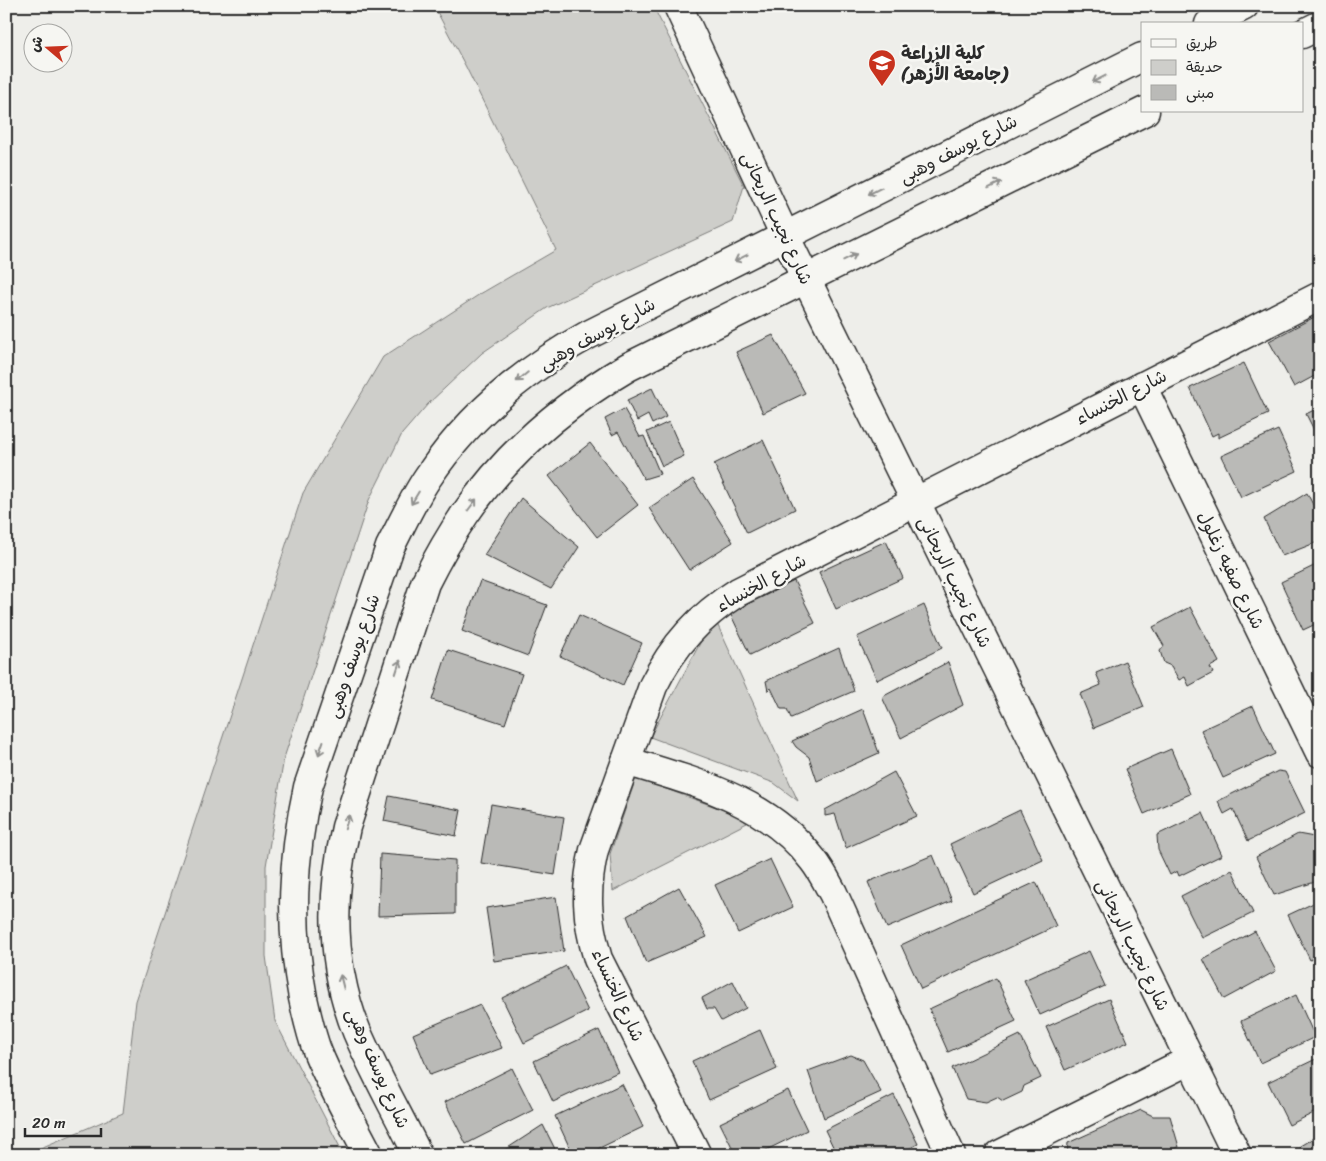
<svg xmlns="http://www.w3.org/2000/svg" width="1326" height="1161" font-family="Sriracha,'Playpen Sans Arabic',sans-serif">
  <rect width="100%" height="100%" fill="#eeeeea"/>
  <filter id="ink" filterUnits="userSpaceOnUse"><feTurbulence type="fractalNoise" baseFrequency=".02" numOctaves="2"/><feDisplacementMap in="SourceGraphic" scale="10" xChannelSelector="R" yChannelSelector="G"/><feConvolveMatrix kernelMatrix="1 2 1 2 8 2 1 2 1" color-interpolation-filters="sRGB"/></filter>
  <g filter="url(#ink)">
    <!-- green -->
    <g fill="#cececa" stroke="#7c7c7a">
      <path d="M434 6H653L744 186 733 222 547 308 482 353 428 404 402 434 369 500 284 758 266 866V956L275 1021 344 1155H24L123 1113 136 1001 303 493 383 357 480 294 556 250 466 67Z"/>
      <path d="M714 617 798 801 774 783 650 737Z"/>
      <path d="M636 778 735 814 747 823 613 891 610 854Z"/>
    </g>
    <!-- building -->
    <g fill="#babab7" stroke="#2b2b2b">
      <path d="M1320 314V373L1294 387 1269 341Z"/>
      <path d="M773 335 805 393 763 413 736 352Z"/>
      <path d="M1244 363 1268 414 1218 438V433L1212 436 1190 388Z"/>
      <path d="M652 388 666 417 652 424 648 415 637 421 627 400Z"/>
      <path d="M1320 407V442L1306 414Z"/>
      <path d="M624 409 640 437 644 436 660 474 644 479 618 432 612 435 605 419Z"/>
      <path d="M669 422 684 456 662 466 647 432Z"/>
      <path d="M1278 430 1297 471 1241 497 1221 456Z"/>
      <path d="M763 440 795 509 747 533 714 464Z"/>
      <path d="M590 443 638 505 597 537 549 476Z"/>
      <path d="M693 479 733 542 689 570 649 508Z"/>
      <path d="M1307 493 1320 518V541L1282 556 1264 519Z"/>
      <path d="M521 498 579 547 551 589 484 555Z"/>
      <path d="M886 541 903 578 836 609 819 572Z"/>
      <path d="M1320 563V622L1303 630 1281 582Z"/>
      <path d="M480 581 547 605 528 656 462 631Z"/>
      <path d="M794 581 815 623 750 655 730 613Z"/>
      <path d="M924 605 942 648 877 680 857 637Z"/>
      <path d="M1190 607 1219 662 1210 667 1213 673 1189 686 1185 677 1179 680 1171 666 1164 663 1160 651 1164 646 1153 627Z"/>
      <path d="M579 615 642 643 623 685 560 656Z"/>
      <path d="M839 648 854 691 791 718 787 709H781L771 688 768 691 766 681Z"/>
      <path d="M448 650 522 674 505 724 432 700Z"/>
      <path d="M1125 661 1144 707 1094 728 1080 694 1101 685 1096 673Z"/>
      <path d="M948 662 963 705 901 738 882 697Z"/>
      <path d="M1253 706 1275 754 1223 778 1201 730Z"/>
      <path d="M863 709 879 753 817 781 809 757 796 747 792 741Z"/>
      <path d="M1171 749 1190 794 1144 814 1125 769Z"/>
      <path d="M1278 771 1285 772 1305 813 1248 841 1233 809 1224 814 1218 801Z"/>
      <path d="M894 772 917 816 846 848 835 814 825 816V810Z"/>
      <path d="M389 796 461 810 456 836 384 821Z"/>
      <path d="M491 804 564 817 555 875 481 863Z"/>
      <path d="M1020 810 1043 860 973 893 950 844Z"/>
      <path d="M1203 813 1222 855 1179 876 1177 871 1170 875 1158 850 1157 835Z"/>
      <path d="M1298 834 1314 837 1320 847V872L1315 882 1274 895 1256 857Z"/>
      <path d="M380 854 455 860V914L378 916Z"/>
      <path d="M933 855 952 901 887 928 868 882Z"/>
      <path d="M770 859 793 907 738 933 715 885Z"/>
      <path d="M1232 870 1253 913 1202 938 1181 896Z"/>
      <path d="M1036 882 1056 926 921 989 901 945Z"/>
      <path d="M679 887 707 937 646 963 627 916Z"/>
      <path d="M556 897 564 951 494 961 486 908Z"/>
      <path d="M1320 900V955L1310 960 1288 915Z"/>
      <path d="M1255 931 1276 971 1224 999 1203 959Z"/>
      <path d="M1089 951 1105 986 1040 1015 1024 980Z"/>
      <path d="M566 966 588 1011 524 1043 502 998Z"/>
      <path d="M996 978 1016 1021 948 1052 929 1009Z"/>
      <path d="M733 981 746 1008 721 1021 714 1009H707L702 998Z"/>
      <path d="M1296 995 1315 1037 1260 1063 1241 1021Z"/>
      <path d="M1109 999 1128 1042 1065 1070 1046 1027Z"/>
      <path d="M480 1005 502 1048 430 1075 413 1034Z"/>
      <path d="M599 1030 618 1072 553 1102 534 1061Z"/>
      <path d="M760 1030 777 1069 709 1100 692 1061Z"/>
      <path d="M1020 1035 1041 1078 1024 1086 1022 1092 1003 1101 997 1097 986 1102 966 1099 952 1068Z"/>
      <path d="M851 1055 863 1060 881 1092 824 1118 808 1071Z"/>
      <path d="M1320 1057V1110L1289 1125 1268 1082Z"/>
      <path d="M512 1068 533 1110 466 1144 445 1102Z"/>
      <path d="M622 1084 643 1127 585 1155H573L555 1116Z"/>
      <path d="M788 1090 807 1130 756 1155H736L720 1123Z"/>
      <path d="M894 1095 918 1144 897 1155H837L825 1130Z"/>
      <path d="M1141 1110 1153 1116H1170L1179 1147 1166 1153 1167 1155H1067L1068 1143Z"/>
      <path d="M543 1125 558 1155H497Z"/>
      <path d="M1320 1134V1155H1304L1300 1146Z"/>
      <path d="M820 1148 823 1155H807Z"/>
    </g>
    <g fill="none" stroke-linecap="round" stroke-linejoin="round">
      <!-- minor casing -->
      <g stroke="#2b2b2b" stroke-width="31">
        <g id="minor">
          <path d="M678 6 785 236 1237 1155"/>
          <path d="M1209 24 1244 6"/>
          <path d="M1302 34 1320 25"/>
          <path d="M1142 386 1320 753"/>
          <path d="M626 761C695 782 767 800 813 860 821 870 827 882 833 893L951 1155"/>
          <path d="M369 1155C352 1122 332 1087 318 1053 311 1035 307 1016 303 998 289 926 292 859 308 787L390 547C402 524 413 499 428 477 469 416 524 370 588 335L1142 57"/>
          <path d="M418 1155C398 1114 375 1074 357 1032 330 965 330 897 346 827L425 583C437 559 450 536 465 514 508 452 563 405 628 367L1145 111"/>
          <path d="M697 1155 598 959C586 920 585 889 594 850L653 686C673 645 700 616 738 592L1320 296"/>
          <path d="M999 1155 1190 1060"/>
        </g>
      </g>
      <!-- minor -->
      <use href="#minor" stroke="#f6f6f2" stroke-width="28"/>
    </g>
    <!-- one-way arrows -->
    <defs><path id="oneway-shaft" d="M-6 0H5M1.5-3L5.5 0L1.5 3" fill="none" stroke-width="1.6" stroke-linecap="round" stroke-linejoin="round" transform="scale(1.25)"/></defs>
    <g stroke="#90908e">
      <use href="#oneway-shaft" transform="translate(1099 79) rotate(153)"/>
      <use href="#oneway-shaft" transform="translate(995 185) rotate(-26)"/>
      <use href="#oneway-shaft" transform="translate(875 191) rotate(153)"/>
      <use href="#oneway-shaft" transform="translate(850 257) rotate(-26)"/>
      <use href="#oneway-shaft" transform="translate(741 258) rotate(153)"/>
      <use href="#oneway-shaft" transform="translate(522 377) rotate(141)"/>
      <use href="#oneway-shaft" transform="translate(415 498) rotate(121)"/>
      <use href="#oneway-shaft" transform="translate(472 505) rotate(-53)"/>
      <use href="#oneway-shaft" transform="translate(398 667) rotate(-72)"/>
      <use href="#oneway-shaft" transform="translate(321 748) rotate(109)"/>
      <use href="#oneway-shaft" transform="translate(347 822) rotate(-73)"/>
      <use href="#oneway-shaft" transform="translate(342 982) rotate(-104)"/>
    </g>
  </g>
  <!-- icons -->
  <defs>
    <g id="school-pin" transform="scale(1.4375)"><path d="M0 17L-7.5 6A9.5 9.5 0 1 1 7.5 6Z" fill="#c8321e" stroke="#f6f6f2"/><path d="M0-5L7-2L0 1L-7-2ZM-4 1L0 2.5L4 1V4Q0 6-4 4Z" fill="#fff"/></g>
  </defs>
  <g fill-rule="evenodd">
    <use href="#school-pin" x="882" y="63"/>
  </g>
  <g text-anchor="middle" stroke-width="5" stroke-linejoin="round" paint-order="stroke">
    <!-- poi labels -->
    <g font-size="18" font-weight="bold" fill="#2b2b2b" stroke="#f6f6f2" text-anchor="start">
      <text x="901" y="59">كلية الزراعة<tspan x="901" dy="21">(جامعة الأزهر)</tspan></text>
    </g>
    <!-- street labels -->
    <g font-size="18" fill="#2b2b2b" stroke="#f6f6f2">
      <text transform="translate(958 149) rotate(-27)" y="6">شارع يوسف وهبى</text>
      <text transform="translate(777 218) rotate(65)" y="6">شارع نجيب الريحانى</text>
      <text transform="translate(597 334) rotate(-29)" y="6">شارع يوسف وهبى</text>
      <text transform="translate(1121 397) rotate(-27)" y="6">شارع الخنساء</text>
      <text transform="translate(1231 570) rotate(64)" y="6">شارع صفيه زغلول</text>
      <text transform="translate(955 582) rotate(64)" y="6">شارع نجيب الريحانى</text>
      <text transform="translate(761 583) rotate(-29)" y="6">شارع الخنساء</text>
      <text transform="translate(353 656) rotate(-71)" y="6">شارع يوسف وهبى</text>
      <text transform="translate(1133 945) rotate(64)" y="6">شارع نجيب الريحانى</text>
      <text transform="translate(618 995) rotate(65)" y="6">شارع الخنساء</text>
      <text transform="translate(378 1068) rotate(66)" y="6">شارع يوسف وهبى</text>
    </g>
  </g>
  <!-- margin -->
  <rect width="1326" height="1161" fill="none" stroke="#f6f6f2" stroke-width="25"/>
  <rect x="12" y="12" width="1301" height="1136" fill="none" stroke="#2b2b2b" stroke-width="2" filter="url(#ink)"/>
  <!-- legend -->
  <rect x="1141" y="22" width="162" height="90" fill="#f6f6f2" stroke="#a5a5a2"/>
  <rect x="1151" y="39" width="25" height="8" fill="#f6f6f2" stroke="#a5a5a2"/>
  <text x="1186" y="48" font-size="15" fill="#2b2b2b">طريق</text>
  <rect x="1151" y="60" width="25" height="15" fill="#cececa" stroke="#a5a5a2"/>
  <text x="1186" y="72" font-size="15" fill="#2b2b2b">حديقة</text>
  <rect x="1151" y="85" width="25" height="15" fill="#babab7" stroke="#a5a5a2"/>
  <text x="1186" y="98" font-size="15" fill="#2b2b2b">مبنى</text>
  <!-- north arrow -->
  <g transform="translate(48 48) rotate(289)"><circle r="24" fill="#f6f6f2" stroke="#a5a5a2"/>
  <path d="M0-4L9 19L0 12L-9 19Z" fill="#c8321e"/>
  <text y="-8" font-size="14" font-weight="bold" text-anchor="middle" fill="#2b2b2b">ش</text>
  </g>
  <!-- scale -->
  <path d="M25 1128v8h76v-8" fill="none" stroke="#2b2b2b" stroke-width="2.5"/>
  <text x="32" y="1128" font-size="15" fill="#2b2b2b" stroke="#f6f6f2" stroke-width="4" paint-order="stroke">20 m</text>
</svg>
